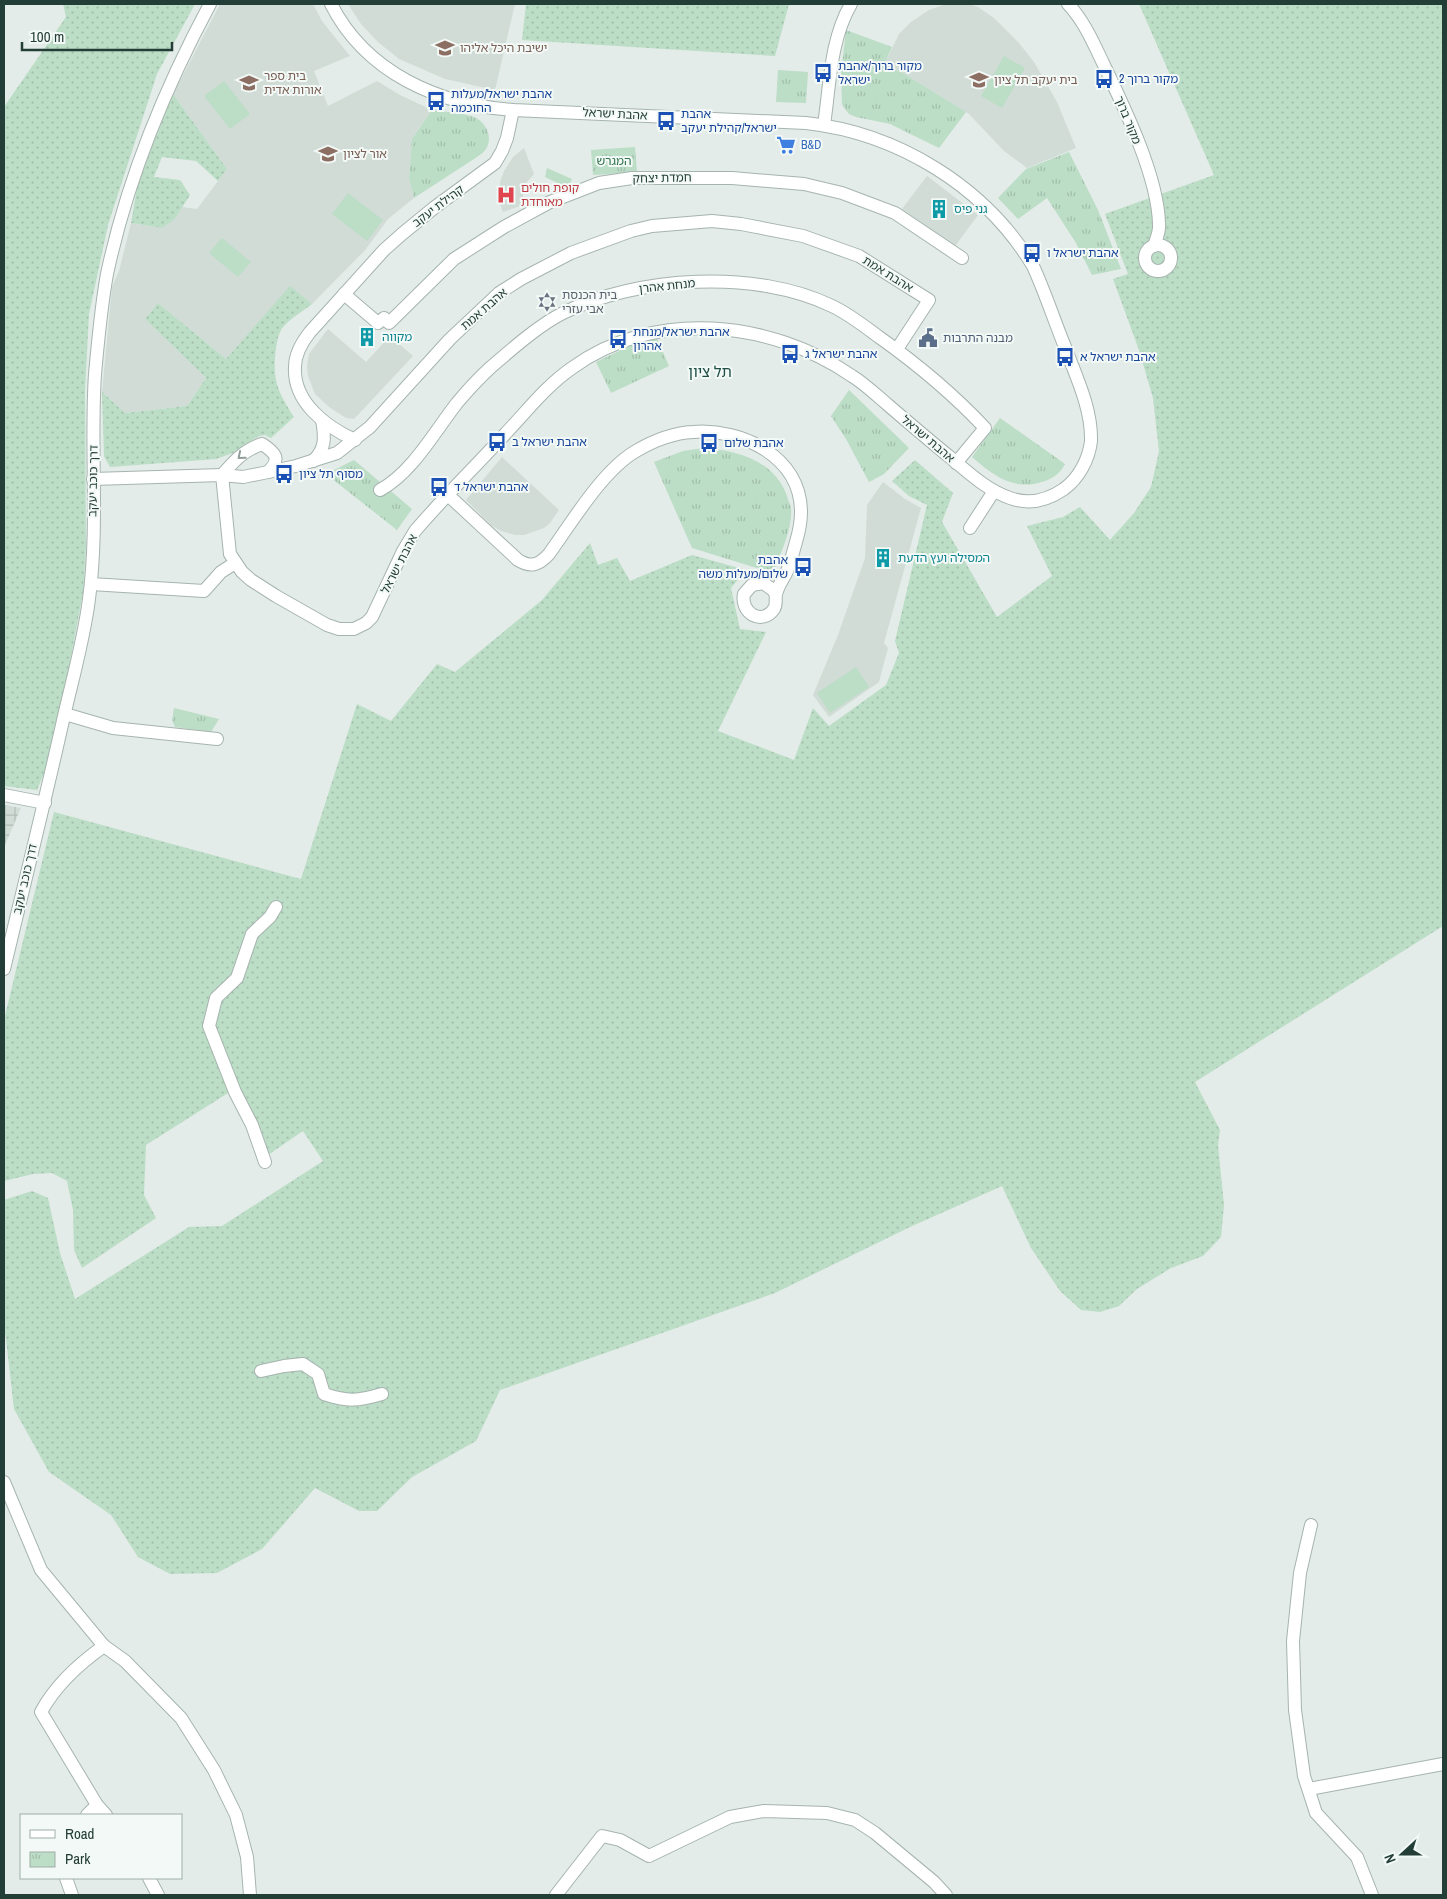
<svg xmlns="http://www.w3.org/2000/svg" width="1447" height="1899" font-family="'Archivo Narrow','Noto Sans Hebrew',sans-serif">
  <defs>
    <pattern id="industrial-grid" width="8" height="8" patternUnits="userSpaceOnUse" patternTransform="scale(1.25)"><rect width="8" height="8" fill="#d1dcd7"/><path d="M0 4h8M4 0v8" fill="none" stroke="#b3beb9"/></pattern>
    <pattern id="grass-dots" width="8" height="8" patternUnits="userSpaceOnUse" patternTransform="scale(1.25)"><rect width="8" height="8" fill="#bcddc6"/><path d="M2 2h.1M6 6h.1" fill="none" stroke="#a1bfab" stroke-width="1.8" stroke-linecap="round"/></pattern>
    <pattern id="park-tufts" width="24" height="20" patternUnits="userSpaceOnUse" patternTransform="scale(1.25)"><rect width="24" height="20" fill="#bcddc6"/><path d="M3 7l-1-3M5 7V3M7 7l1-3M15 17l-1-3M17 17v-4M19 17l1-3" fill="none" stroke="#a1bfab"/></pattern>
  </defs>
  <rect width="100%" height="100%" fill="#e3ece8"/>
  <!-- built -->
  <g fill="#d1dcd7">
    <path d="M220 4H313L322 21 350 56 314 71 328 106 377 81 400 95 432 110 412 139 409 178 414 198 388 219 366 249 312 304 290 287 226 359 158 303 145 319 206 378 187 406 125 413 102 392 112 287 119 271 131 223 162 228 174 220 182 207 197 209 227 169 173 94Z"/>
    <path d="M348 4H515L495 90 445 79 399 59 378 42 361 24Z"/>
    <path d="M946 4H969L978 7 994 18 1019 43 1034 62 1057 102 1076 148 1027 168 1004 151 969 114 903 73 884 65 899 34 911 22 929 10Z"/>
    <path d="M524 148 534 174 526 183 523 194V205L503 212 499 201 500 182 504 171 513 157Z"/>
    <path d="M927 176 978 215 953 249 902 209Z"/>
    <path d="M328 329 366 362 390 336 413 356 354 419 346 418 329 407 315 394 308 376 307 366 309 354Z"/>
    <path d="M502 457 559 510 550 523 544 528 524 535H515L501 531 491 525 466 500Z"/>
    <path d="M883 482 905 499 921 508 884 643 888 648 879 682 829 717 813 695 838 635 865 558 867 505Z"/>
  </g>
  <!-- industrial -->
  <path fill="url(#industrial-grid)" d="M4 805 21 808 5 845 4 866Z"/>
  <!-- grass -->
  <g fill="url(#grass-dots)">
    <path d="M63 4H195L157 74 108 225 89 314 85 391 86 547 83 593 63 699 48 764 37 790 4 786V107L66 17Z"/>
    <path d="M526 4H789L775 56 522 40Z"/>
    <path d="M1139 4H1443V926L1195 1082 1220 1130 1218 1145 1224 1205 1221 1237 1203 1256 1171 1268 1137 1289 1119 1306 1100 1312 1081 1310 1060 1291 1031 1248 1002 1186 910 1227 775 1293 500 1390 476 1441 412 1477 377 1511H359L315 1488 262 1549 217 1573 170 1574 138 1557 111 1515 49 1472 14 1409 4 1322V1200L32 1191 48 1198 60 1253 75 1299 189 1227 222 1226 323 1161 303 1131 268 1155 228 1093 146 1145 144 1195 156 1218 82 1268 74 1250 73 1210 67 1181 52 1173 33 1174 4 1181V1020L54 812 301 879 357 704 391 721 437 664 455 672 542 600 590 543 598 565 617 558 630 581 692 555 746 570 731 588 740 629 766 632 718 731 794 760 813 708 829 726 886 685 899 653 895 641 927 505 909 496 892 481 915 460 953 493 942 522 997 617 1052 576 1027 526 1063 517 1080 507 1110 540 1134 513 1151 487 1159 451 1153 398 1139 350 1113 279 1128 274 1105 214 1214 175Z"/>
    <path d="M173 94 227 169 218 181 196 161 162 157 154 177 180 180 190 195 174 220 162 228 131 223 137 188 151 149Z"/>
    <path d="M290 286 312 304C303 311 291 318 284 326 279 331 277 341 276 348 272 380 277 390 294 417L271 438 265 435 259 436 233 453 216 459 110 467 104 456 102 392 125 413 187 406 206 378 145 319 158 303 226 359Z"/>
  </g>
  <!-- park -->
  <g fill="url(#park-tufts)">
    <path d="M846 30 892 47 884 65 903 73 966 112 939 148 890 124 856 117 849 114 845 109 842 104 841 74Z"/>
    <path d="M778 70 808 72 806 103 776 102Z"/>
    <path d="M432 110C444 112 466 113 476 118 487 124 493 138 486 149 484 152 480 155 477 157L414 198 409 178 412 139Z"/>
    <path d="M635 147 637 172 593 175 591 150Z"/>
    <path d="M1069 152 1098 210 1121 269 1092 275 1076 243 1047 198 1018 219 998 198 1026 169Z"/>
    <path d="M547 168 572 179 568 188 545 177Z"/>
    <path d="M655 334 669 366 611 393 596 362Z"/>
    <path d="M849 390 909 448 884 474 869 482 846 439 831 416Z"/>
    <path d="M1000 418 1065 464C1060 473 1055 477 1045 481 1014 492 994 476 972 457Z"/>
    <path d="M703 448C737 450 775 461 787 496 788 500 790 504 791 507 793 529 780 554 773 573L692 548 654 462 683 451Z"/>
    <path d="M354 460 412 509 397 530 326 474Z"/>
    <path d="M174 708 219 719 211 732 175 727 172 720Z"/>
  </g>
  <!-- pitch -->
  <g fill="#bcddc6">
    <path d="M1004 56 1025 68 1002 108 981 96Z"/>
    <path d="M224 81 250 114 230 129 204 96Z"/>
    <path d="M348 193 383 220 367 241 332 214Z"/>
    <path d="M222 238 251 262 238 277 209 253Z"/>
    <path d="M856 667 869 687 830 713 817 693Z"/>
  </g>
  <g fill="none" stroke-linecap="round" stroke-linejoin="round">
    <!-- minor casing -->
    <g stroke="#a6b4af" stroke-width="14">
      <g id="minor">
        <path d="M1068 4C1084 21 1093 42 1103 63 1124 107 1158 176 1159 224 1160 232 1156 239 1154 246"/>
        <path d="M824 125C830 85 830 40 851 4"/>
        <circle cx="1158" cy="258" r="13"/>
        <path d="M344 294 378 323 384 318 389 323 454 259 504 227 550 202 576 192 599 183 632 178H732L804 184 842 193 895 213 962 258"/>
        <path d="M355 440C326 427 293 402 295 367 295 354 302 342 310 332L384 250 402 234 435 207 495 163 502 151 507 138 513 110"/>
        <path d="M313 461C326 449 325 437 322 420"/>
        <path d="M268 472C281 459 276 453 262 444 244 450 234 461 222 475L230 554 242 572 251 580 276 596 327 625 339 629H354L366 623 372 617 403 551 415 531C444 497 476 466 506 433 527 411 546 386 572 368 655 308 770 320 852 376 865 384 876 395 888 405 909 423 930 441 951 458 970 474 987 490 1010 498 1029 505 1048 500 1064 489 1079 478 1089 459 1091 441 1092 409 1076 376 1065 347 1054 320 1045 292 1033 266 985 186 897 133 806 123L513 110C439 105 366 73 331 4"/>
        <path d="M93 479 222 475 243 477 268 472 296 466 337 453 370 427 450 339 499 293 521 279 571 253 631 231 652 226 712 221 741 224 803 236 859 256 929 300 897 349"/>
        <path d="M380 490C412 473 435 431 457 403 467 391 479 378 491 367 512 349 539 325 563 313 638 276 756 269 832 306 849 314 864 326 879 337 917 364 953 394 985 428L956 463"/>
        <path d="M448 495 518 560C531 568 539 565 549 554 572 522 603 470 636 451 653 441 673 433 693 432 742 428 801 457 801 512 801 523 799 532 796 542 793 552 791 562 787 571 784 578 777 587 776 595 775 600 777 604 774 609 762 626 740 613 744 594L752 585 763 583 773 590 776 595"/>
        <path d="M970 528 994 491"/>
        <path d="M91 584 204 591 221 572 235 563"/>
        <path d="M65 714 113 728 217 739"/>
        <path d="M4 795 45 803"/>
        <path d="M4 969C24 885 45 801 64 716 73 677 84 639 89 599 99 524 90 448 95 374 98 341 101 307 107 274 127 180 165 88 210 4"/>
        <path d="M265 1162 252 1125 235 1092 209 1026 216 998 237 978 252 934 270 917 276 907"/>
        <path d="M261 1371 284 1366 303 1364 318 1374 324 1394C348 1402 358 1401 382 1394"/>
        <path d="M4 1482 41 1570 104 1646 125 1661 181 1718 214 1770 236 1815 247 1857 250 1895"/>
        <path d="M1311 1525 1300 1573 1293 1641 1295 1710 1304 1776 1316 1813 1357 1857 1372 1895"/>
        <path d="M1309 1789 1443 1764"/>
        <path d="M97 1805 106 1815"/>
        <path d="M87 1815 97 1805 41 1712C55 1686 80 1663 104 1646"/>
        <path d="M66 1878 72 1895"/>
        <path d="M149 1878 158 1895"/>
        <path d="M556 1895 602 1836 620 1840 649 1856 730 1817 764 1811 827 1813 855 1820 875 1833 934 1882 946 1895"/>
      </g>
    </g>
    <!-- minor -->
    <use href="#minor" stroke="#fff" stroke-width="12"/>
  </g>
  <!-- one-way arrows -->
  <defs><path id="oneway-chevron" d="M-2-3.5L2.5 0L-2 3.5" fill="none" stroke-width="1.6" stroke-linecap="round" stroke-linejoin="round" transform="scale(1.25)"/></defs>
  <use stroke="#919e9b" href="#oneway-chevron" transform="translate(241 456) rotate(140)"/>
  <!-- icons -->
  <defs>
    <g id="university-bare" transform="scale(1.5)"><path d="M0-5L7-2L0 1L-7-2ZM-4 1L0 2.5L4 1V4Q0 6-4 4Z" fill="#8d6e63" stroke="#f3f9f6" stroke-width="2.5" paint-order="stroke"/></g>
    <g id="bus-bare" transform="scale(1.5)"><path d="M-5-6H5V4H4V6H2V4H-2V6H-4V4H-5ZM-3.5-4V0h7V-4ZM-3.5 1.2v1.5H-2V1.2ZM2 1.2v1.5H3.5V1.2Z" fill="#1a4fb4" stroke="#f3f9f6" stroke-width="2.5" paint-order="stroke"/></g>
    <g id="school-bare" transform="scale(1.5)"><path d="M0-5L7-2L0 1L-7-2ZM-4 1L0 2.5L4 1V4Q0 6-4 4Z" fill="#8d6e63" stroke="#f3f9f6" stroke-width="2.5" paint-order="stroke"/></g>
    <g id="supermarket-bare" transform="scale(1.5)"><path d="M-6-5.5h2.5l.6 2H6L4.5 2H-2.5L-4.4-4H-6ZM-1.5 3.2a1.3 1.3 0 1 0 .1 0ZM3 3.2a1.3 1.3 0 1 0 .1 0Z" fill="#3f7fe0" stroke="#f3f9f6" stroke-width="2.5" paint-order="stroke"/></g>
    <g id="hospital-bare" transform="scale(1.5)"><path d="M-5-5h3v3.5h4V-5h3V5h-3V1.5h-4V5h-3Z" fill="#e0444e" stroke="#f3f9f6" stroke-width="2.5" paint-order="stroke"/></g>
    <g id="building-bare" transform="scale(1.5)"><path d="M-4-6H4V6H1V3H-1V6H-4ZM-2.5-4.3h1.7v1.8h-1.7ZM.8-4.3h1.7v1.8H.8ZM-2.5-1h1.7V.8h-1.7ZM.8-1h1.7V.8H.8Z" fill="#0f9aa8" stroke="#f3f9f6" stroke-width="2.5" paint-order="stroke"/></g>
    <g id="synagogue-bare" transform="scale(1.5)"><path d="M0-6.5L5.6 3.2H-5.6ZM0 6.5L5.6-3.2H-5.6Z" fill="#6b7280" stroke="#f3f9f6" stroke-width="2.5" paint-order="stroke"/></g>
    <g id="civic-bare" transform="scale(1.5)"><path d="M-.6-6.5H3V-4.5H.6V-3L4-1V1h2V6H-6V1h2V-1L-.6-3ZM-1.2 2.5V6h2.4V2.5Z" fill="#5c6f8a" stroke="#f3f9f6" stroke-width="2.5" paint-order="stroke"/></g>
  </defs>
  <g fill-rule="evenodd">
    <use href="#university-bare" x="445" y="48"/>
    <use href="#bus-bare" x="823" y="73"/>
    <use href="#bus-bare" x="1104" y="79"/>
    <use href="#school-bare" x="979" y="80"/>
    <use href="#school-bare" x="249" y="83"/>
    <use href="#bus-bare" x="436" y="101"/>
    <use href="#bus-bare" x="666" y="121"/>
    <use href="#supermarket-bare" x="786" y="145"/>
    <use href="#school-bare" x="328" y="154"/>
    <use href="#hospital-bare" x="506" y="195"/>
    <use href="#building-bare" x="939" y="209"/>
    <use href="#bus-bare" x="1032" y="253"/>
    <use href="#synagogue-bare" x="547" y="302"/>
    <use href="#building-bare" x="367" y="337"/>
    <use href="#civic-bare" x="928" y="338"/>
    <use href="#bus-bare" x="618" y="339"/>
    <use href="#bus-bare" x="790" y="354"/>
    <use href="#bus-bare" x="1065" y="357"/>
    <use href="#bus-bare" x="497" y="442"/>
    <use href="#bus-bare" x="709" y="443"/>
    <use href="#bus-bare" x="284" y="474"/>
    <use href="#bus-bare" x="439" y="487"/>
    <use href="#building-bare" x="883" y="558"/>
    <use href="#bus-bare" x="803" y="567"/>
  </g>
  <g text-anchor="middle" stroke-width="4" stroke-linejoin="round" paint-order="stroke">
    <!-- education labels -->
    <g font-size="12" fill="#785e54" stroke="#f3f9f6" text-anchor="start">
      <text x="460" y="52">ישיבת היכל אליהו</text>
      <text x="264" y="80">בית ספר<tspan x="264" dy="14">אורות אדית</tspan></text>
      <text x="994" y="84">בית יעקב תל ציון</text>
      <text x="343" y="158">אור לציון</text>
    </g>
    <!-- transit labels -->
    <g font-size="12" fill="#164399" stroke="#f3f9f6" text-anchor="start">
      <text x="838" y="70">מקור ברוך/אהבת<tspan x="838" dy="14">ישראל</tspan></text>
      <text x="1119" y="83">מקור ברוך 2</text>
      <text x="451" y="98">אהבת ישראל/מעלות<tspan x="451" dy="14">החוכמה</tspan></text>
      <text x="681" y="118">אהבת<tspan x="681" dy="14">ישראל/קהילת יעקב</tspan></text>
      <text x="1047" y="257">אהבת ישראל ו</text>
      <text x="633" y="336">אהבת ישראל/מנחת<tspan x="633" dy="14">אהרון</tspan></text>
      <text x="805" y="358">אהבת ישראל ג</text>
      <text x="1080" y="361">אהבת ישראל א</text>
      <text x="512" y="446">אהבת ישראל ב</text>
      <text x="724" y="447">אהבת שלום</text>
      <text x="299" y="478">מסוף תל ציון</text>
      <text x="454" y="491">אהבת ישראל ד</text>
      <text x="788" y="564" text-anchor="end">אהבת<tspan x="788" dy="14">שלום/מעלות משה</tspan></text>
    </g>
    <!-- street labels -->
    <g font-size="12" fill="#233d37" stroke="#f3f9f6">
      <text transform="translate(615 114) rotate(3)" y="4">אהבת ישראל</text>
      <text transform="translate(1128 120) rotate(68)" y="4">מקור ברוך</text>
      <text transform="translate(662 178) rotate(-1)" y="4">חמדת יצחק</text>
      <text transform="translate(438 206) rotate(-37)" y="4">קהילת יעקב</text>
      <text transform="translate(888 274) rotate(32)" y="4">אהבת אמת</text>
      <text transform="translate(667 286) rotate(-6)" y="4">מנחת אהרן</text>
      <text transform="translate(484 309) rotate(-41)" y="4">אהבת אמת</text>
      <text transform="translate(928 439) rotate(40)" y="4">אהבת ישראל</text>
      <text transform="translate(93 481) rotate(-89)" y="4">דרך כוכב יעקב</text>
      <text transform="translate(399 564) rotate(-63)" y="4">אהבת ישראל</text>
      <text transform="translate(25 879) rotate(-77)" y="4">דרך כוכב יעקב</text>
    </g>
    <!-- shop labels -->
    <g font-size="12" fill="#366cbe" stroke="#f3f9f6" text-anchor="start">
      <text x="801" y="149">B&amp;D</text>
    </g>
    <!-- park labels -->
    <g font-size="12" fill="#2e734b" stroke="#f3f9f6">
      <text x="614" y="165">המגרש</text>
    </g>
    <!-- health labels -->
    <g font-size="12" fill="#be3a42" stroke="#f3f9f6" text-anchor="start">
      <text x="521" y="192">קופת חולים<tspan x="521" dy="14">מאוחדת</tspan></text>
    </g>
    <!-- culture labels -->
    <g font-size="12" fill="#0d838f" stroke="#f3f9f6" text-anchor="start">
      <text x="954" y="213">גני פיס</text>
      <text x="382" y="341">מקווה</text>
      <text x="898" y="562">המסילה ועץ הדעת</text>
    </g>
    <!-- worship labels -->
    <g font-size="12" fill="#5b616d" stroke="#f3f9f6" text-anchor="start">
      <text x="562" y="299">בית הכנסת<tspan x="562" dy="14">אבי עזרי</tspan></text>
    </g>
    <!-- service labels -->
    <g font-size="12" fill="#4e5e75" stroke="#f3f9f6" text-anchor="start">
      <text x="943" y="342">מבנה התרבות</text>
    </g>
    <!-- quarter labels -->
    <g font-size="15" fill="#1f4f45" stroke="#f3f9f6">
      <text x="710" y="377">תל ציון</text>
    </g>
  </g>
  <!-- border -->
  <rect width="1447" height="1899" fill="none" stroke="#233d37" stroke-width="10"/>
  <!-- legend -->
  <rect x="20" y="1814" width="162" height="65" fill="#f3f9f6" stroke="#a0aeaa"/>
  <rect x="30" y="1830" width="25" height="8" fill="#ffffff" stroke="#a0aeaa"/>
  <text x="65" y="1839" font-size="15" fill="#233d37">Road</text>
  <rect x="30" y="1852" width="25" height="15" fill="url(#park-tufts)" stroke="#a0aeaa"/>
  <text x="65" y="1864" font-size="15" fill="#233d37">Park</text>
  <!-- north arrow -->
  <g transform="translate(1402 1854) rotate(249)" stroke="#f3f9f6" stroke-width="4" paint-order="stroke">
  <path d="M0-4L9 19L0 12L-9 19Z" fill="#233d37"/>
  <text y="-8" font-size="14" font-weight="bold" text-anchor="middle" fill="#233d37">N</text>
  </g>
  <!-- scale -->
  <path d="M22 42v8h150v-8" fill="none" stroke="#233d37" stroke-width="2.5"/>
  <text x="30" y="42" font-size="15" fill="#233d37" stroke="#f3f9f6" stroke-width="4" paint-order="stroke">100 m</text>
</svg>
